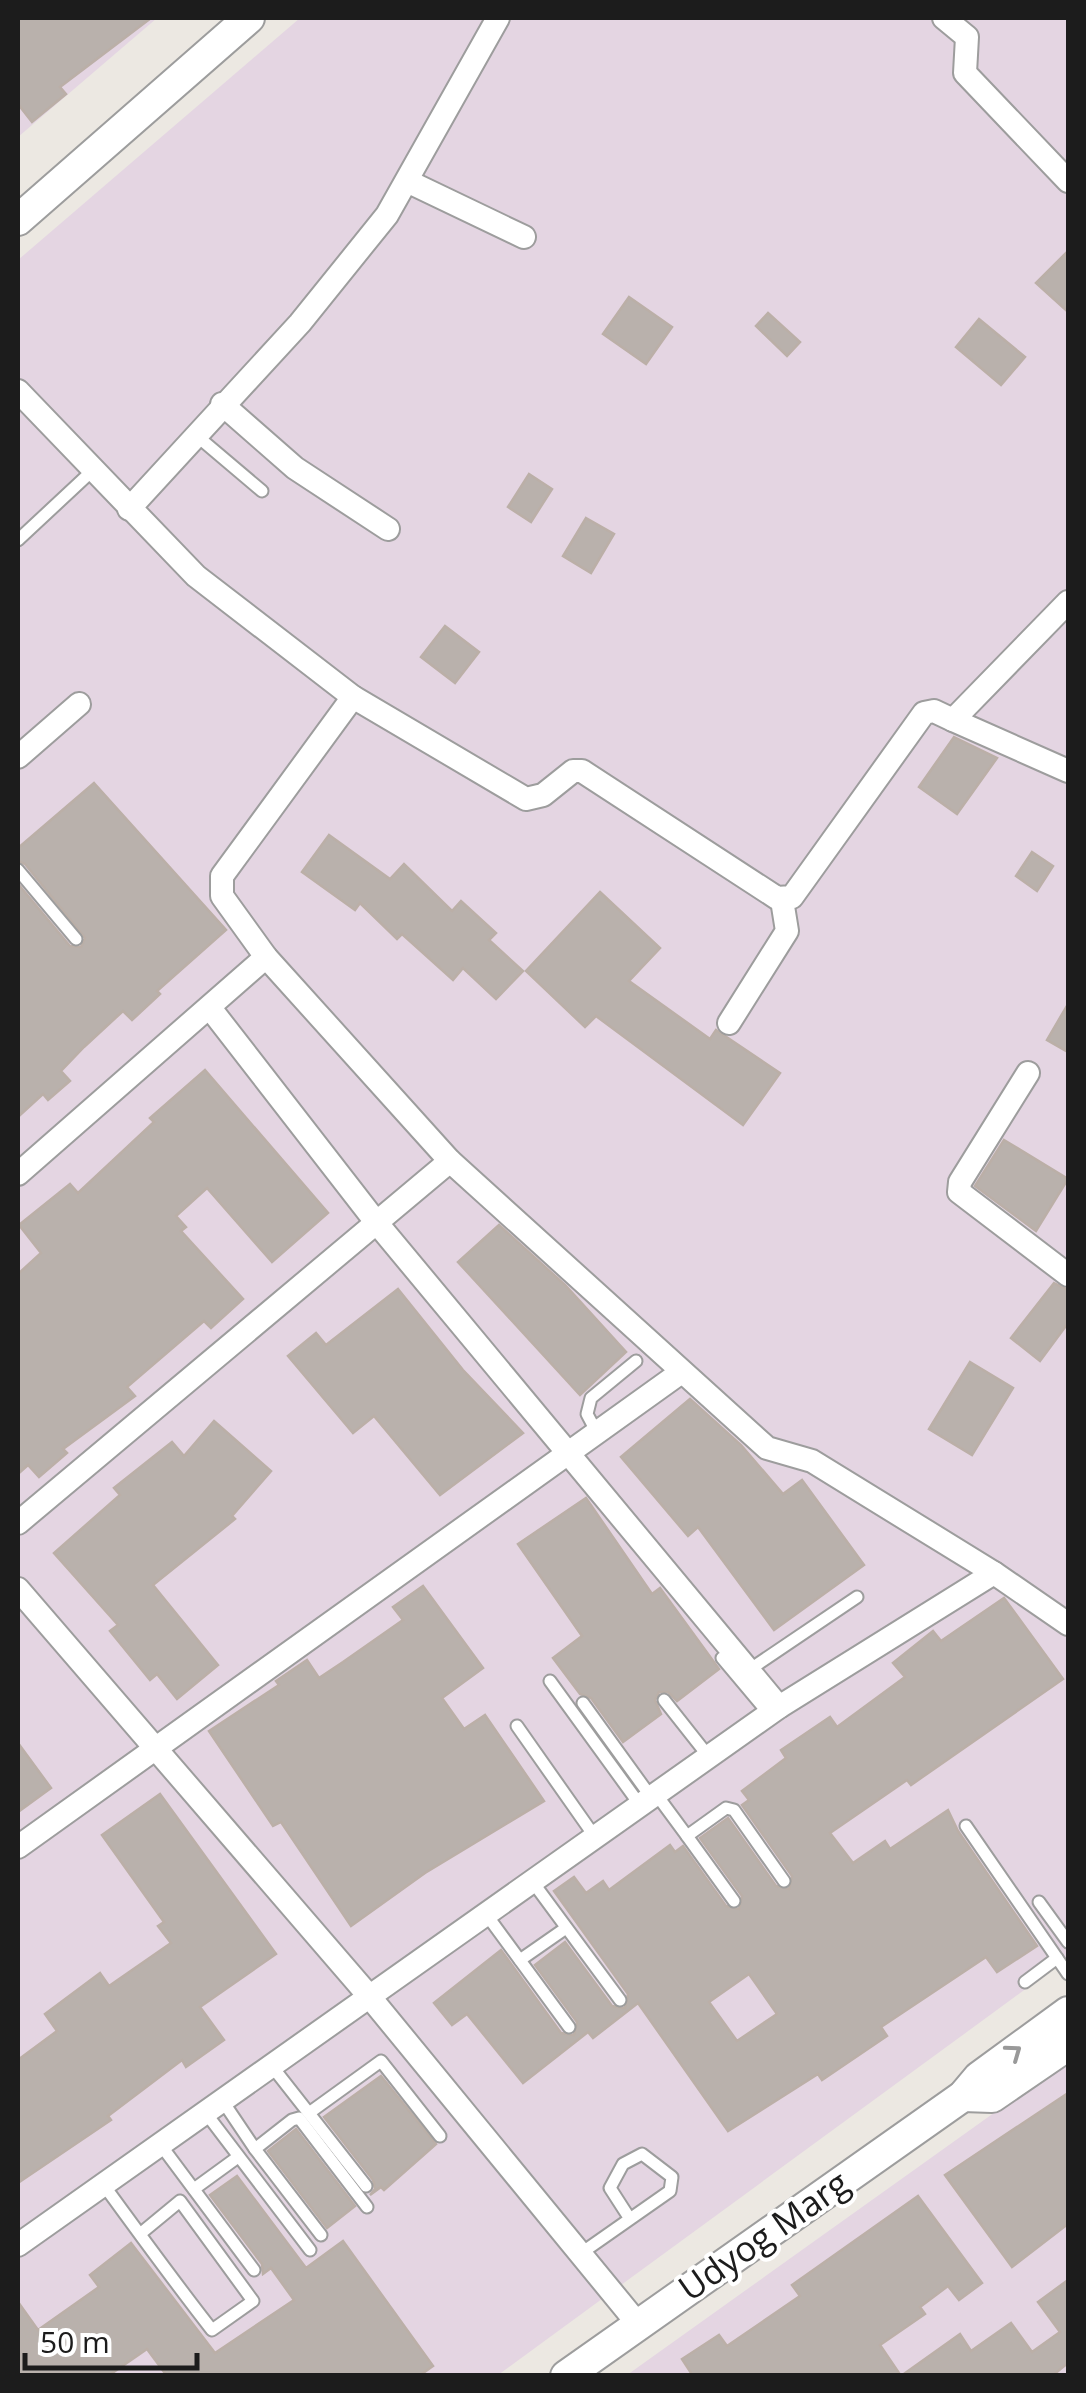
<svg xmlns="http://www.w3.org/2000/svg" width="1086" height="2393" font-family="'Open Sans',sans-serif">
  <rect width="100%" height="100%" fill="#ece8e2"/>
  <!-- industrial -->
  <g fill="#e4d5e2">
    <path d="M18 18H157L18 137Z"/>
    <path d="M300 18H1068V1958L498 2375H18V260Z"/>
    <path d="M1068 2060V2375H627Z"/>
  </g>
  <!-- building -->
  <g fill="#b9b1ac" stroke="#bbafa7" stroke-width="2.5" fill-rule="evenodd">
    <path d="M18 18H151L60 87 66 94 32 122 18 104Z"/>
    <path d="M1068 251V312L1036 283Z"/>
    <path d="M629 297 672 327 646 364 603 334Z"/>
    <path d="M768 313 800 342 787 356 756 326Z"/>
    <path d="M979 319 1025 357 1001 385 956 347Z"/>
    <path d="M529 474 552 489 531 522 508 507Z"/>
    <path d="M586 518 614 534 591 573 563 556Z"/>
    <path d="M445 626 479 652 455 683 421 657Z"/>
    <path d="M954 737 997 758 957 814 919 787Z"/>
    <path d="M94 783 226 930 157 991 160 994 132 1020 123 1011 84 1047 61 1071 70 1081 48 1100 43 1094 18 1117V884L70 946 81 947 85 938 25 864 18 861V848Z"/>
    <path d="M329 835 390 879 404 864 452 911 461 901 496 933 489 940 523 971 496 999 463 968 453 980 402 934 397 939 360 903 355 910 302 872Z"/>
    <path d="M1032 852 1053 866 1037 891 1016 876Z"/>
    <path d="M600 892 660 948 629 981 710 1039 716 1030 780 1073 743 1125 596 1016 585 1027 526 971Z"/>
    <path d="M1068 1004V1052L1047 1040Z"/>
    <path d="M205 1070 328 1213 272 1262 207 1188 176 1216 186 1227 181 1231 243 1299 211 1328 204 1321 127 1387 135 1396 63 1449 67 1453 39 1477 28 1465 18 1474V1274L41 1253 19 1225 70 1184 78 1193 154 1122 150 1118Z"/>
    <path d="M1004 1140 1068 1179 1036 1231 975 1186Z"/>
    <path d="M499 1225 565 1285 626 1352 580 1395 458 1262Z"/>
    <path d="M1054 1283 1068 1290V1323L1040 1361 1011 1338Z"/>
    <path d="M398 1289 463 1370 523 1433 440 1495 374 1416 353 1433 288 1356 316 1333 326 1345Z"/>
    <path d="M970 1362 1013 1388 972 1455 929 1429Z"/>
    <path d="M690 1399 741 1445 783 1494 802 1480 864 1565 774 1630 698 1527 688 1536 621 1457Z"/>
    <path d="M214 1421 271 1471 232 1516 235 1519 153 1585 218 1665 177 1699 157 1674 150 1680 110 1631 118 1625 54 1553 120 1495 114 1488 172 1442 184 1456Z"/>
    <path d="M586 1498 652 1594 660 1588 719 1669 677 1701 668 1692H659L655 1700 661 1714 623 1742 591 1698 580 1694 553 1658 582 1636 518 1544Z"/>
    <path d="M423 1586 483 1668 442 1698 464 1729 485 1715 544 1801 425 1873 351 1926 281 1822 273 1826 209 1731 279 1685 276 1681 307 1660 319 1678 343 1662 403 1620 393 1607Z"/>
    <path d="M1004 1598 1063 1679 911 1785 907 1780 830 1833 853 1863 885 1841 890 1849 948 1810 958 1831 1037 1946 997 1972 986 1957 881 2027 887 2036 822 2080 818 2074 728 2131 638 2003 593 2038 588 2032 523 2083 467 2014 452 2025 434 2003 501 1950 561 2033 574 2035 577 2022 535 1965 565 1942 612 2006 625 2008 628 1994 554 1891 574 1877 586 1893 603 1881 609 1890 670 1845 675 1852 683 1846 726 1906 739 1909 742 1896 700 1838 728 1818 776 1886 789 1889 792 1876 742 1805 749 1800 742 1791 786 1758 781 1750 830 1717 837 1727 905 1677 893 1663 933 1631 941 1641ZM749 1974 777 2014 737 2041 709 2002Z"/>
    <path d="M18 1743 51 1788 18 1812Z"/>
    <path d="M160 1794 276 1954 200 2007 224 2040 186 2067 182 2060 108 2116 111 2120 18 2183V2060L57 2031 45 2014 100 1973 109 1986 171 1943 158 1926 164 1922 102 1835Z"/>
    <path d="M381 2076 436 2144 384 2190 381 2187 370 2195 375 2189 373 2180 324 2117Z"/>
    <path d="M1068 2093V2224L1012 2267 945 2175Z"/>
    <path d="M296 2129 355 2206 327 2228 268 2151Z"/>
    <path d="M237 2176 306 2268 343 2241 433 2366 419 2376H167L147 2349 108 2376H18V2302L38 2330 99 2287 90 2275 131 2243 215 2353 294 2300 271 2268 263 2274 262 2264 210 2195Z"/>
    <path d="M918 2196 982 2283 959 2300 948 2286 920 2307 925 2314 880 2345 901 2376H693L682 2359 719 2335 727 2346 800 2296 792 2285Z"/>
    <path d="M1068 2280V2363L1052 2376H901L960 2334 971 2351 1011 2323 1032 2352 1060 2332 1038 2302Z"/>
  </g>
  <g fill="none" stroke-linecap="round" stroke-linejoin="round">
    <!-- service casing -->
    <g stroke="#9d9d9d" stroke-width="15">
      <g id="service">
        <path d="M197 436 262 491"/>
        <path d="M18 540 92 471"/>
        <path d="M18 870 76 939"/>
        <path d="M596 1431 587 1414 591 1398 636 1361"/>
        <path d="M722 1658 769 1714"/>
        <path d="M749 1670 857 1597"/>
        <path d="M550 1681 640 1805"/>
        <path d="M664 1700 709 1757"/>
        <path d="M583 1703 651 1797"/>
        <path d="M517 1726 595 1837"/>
        <path d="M656 1794 687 1836 726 1808 734 1810 784 1881"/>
        <path d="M966 1826 1068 1974"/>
        <path d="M687 1836 734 1901"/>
        <path d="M532 1881 620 2000"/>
        <path d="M1039 1902 1068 1942"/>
        <path d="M486 1914 569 2027"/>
        <path d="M520 1960 566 1928"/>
        <path d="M1025 1982 1057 1958"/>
        <path d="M271 2065 366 2186"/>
        <path d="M222 2100 255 2149"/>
        <path d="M205 2112 310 2250"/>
        <path d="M309 2113 381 2061 440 2136"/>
        <path d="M160 2144 254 2270"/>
        <path d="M103 2184C139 2233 175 2283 212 2330L253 2301 180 2201 140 2234"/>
        <path d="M194 2189 238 2157"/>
        <path d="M321 2235 255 2149 292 2120 299 2118 367 2207"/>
        <path d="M580 2254 670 2191 672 2177 642 2154 623 2164 610 2188 630 2219"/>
      </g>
    </g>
    <!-- minor casing -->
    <g stroke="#9d9d9d" stroke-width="26">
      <g id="minor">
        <path d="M944 18 967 37 965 73 1068 181"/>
        <path d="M407 181 524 237"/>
        <path d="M18 391 196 576 353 697 526 799 543 795 573 771H582L777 898 792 897 924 713 934 711 953 720"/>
        <path d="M222 404 295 468 388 529"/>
        <path d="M129 509 300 323 387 215 498 18"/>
        <path d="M1068 602 953 720 1068 771"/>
        <path d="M18 757 79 704"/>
        <path d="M210 1008 376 1222 779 1707"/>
        <path d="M729 1023 787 931 782 900"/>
        <path d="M1028 1073 960 1182 959 1192 1068 1275"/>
        <path d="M18 1174 266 957"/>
        <path d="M18 1523 450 1161"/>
        <path d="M994 1573 1068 1624"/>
        <path d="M18 1589 369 1996 638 2324"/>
        <path d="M18 1847 680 1373"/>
        <path d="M18 2245 779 1707 994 1573 812 1461 767 1448 450 1161 266 957 222 896V876L353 697"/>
      </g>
    </g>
    <!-- tertiary casing -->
    <g stroke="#9d9d9d" stroke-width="34">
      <g id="tertiary">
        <path d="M18 220 249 18"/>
        <path d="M963 2096 992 2097 1068 2045"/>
        <path d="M566 2376 963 2096 979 2077 1068 2012"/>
      </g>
    </g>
    <!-- service -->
    <use href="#service" stroke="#fff" stroke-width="11"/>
    <!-- minor -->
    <use href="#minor" stroke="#fff" stroke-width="22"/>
    <!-- tertiary -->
    <use href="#tertiary" stroke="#fff" stroke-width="30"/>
  </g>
  <!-- one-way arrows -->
  <defs><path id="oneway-chevron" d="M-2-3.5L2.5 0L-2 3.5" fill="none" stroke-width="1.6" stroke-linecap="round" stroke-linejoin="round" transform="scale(2.5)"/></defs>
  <use stroke="#999" href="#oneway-chevron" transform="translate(1014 2052) rotate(-36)"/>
  <g text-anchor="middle" stroke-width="8" stroke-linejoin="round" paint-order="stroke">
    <!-- street labels -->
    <g font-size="35" fill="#1c1c1c" stroke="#fff">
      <text transform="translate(764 2236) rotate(-35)" y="12">Udyog Marg</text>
    </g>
  </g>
  <!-- border -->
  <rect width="1086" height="2393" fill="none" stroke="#1c1c1c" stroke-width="40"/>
  <!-- scale -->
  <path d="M25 2353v15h172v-15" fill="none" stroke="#1c1c1c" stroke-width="5"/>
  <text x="40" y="2353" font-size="30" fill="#1c1c1c" stroke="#ffffff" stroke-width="8" paint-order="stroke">50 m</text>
</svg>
